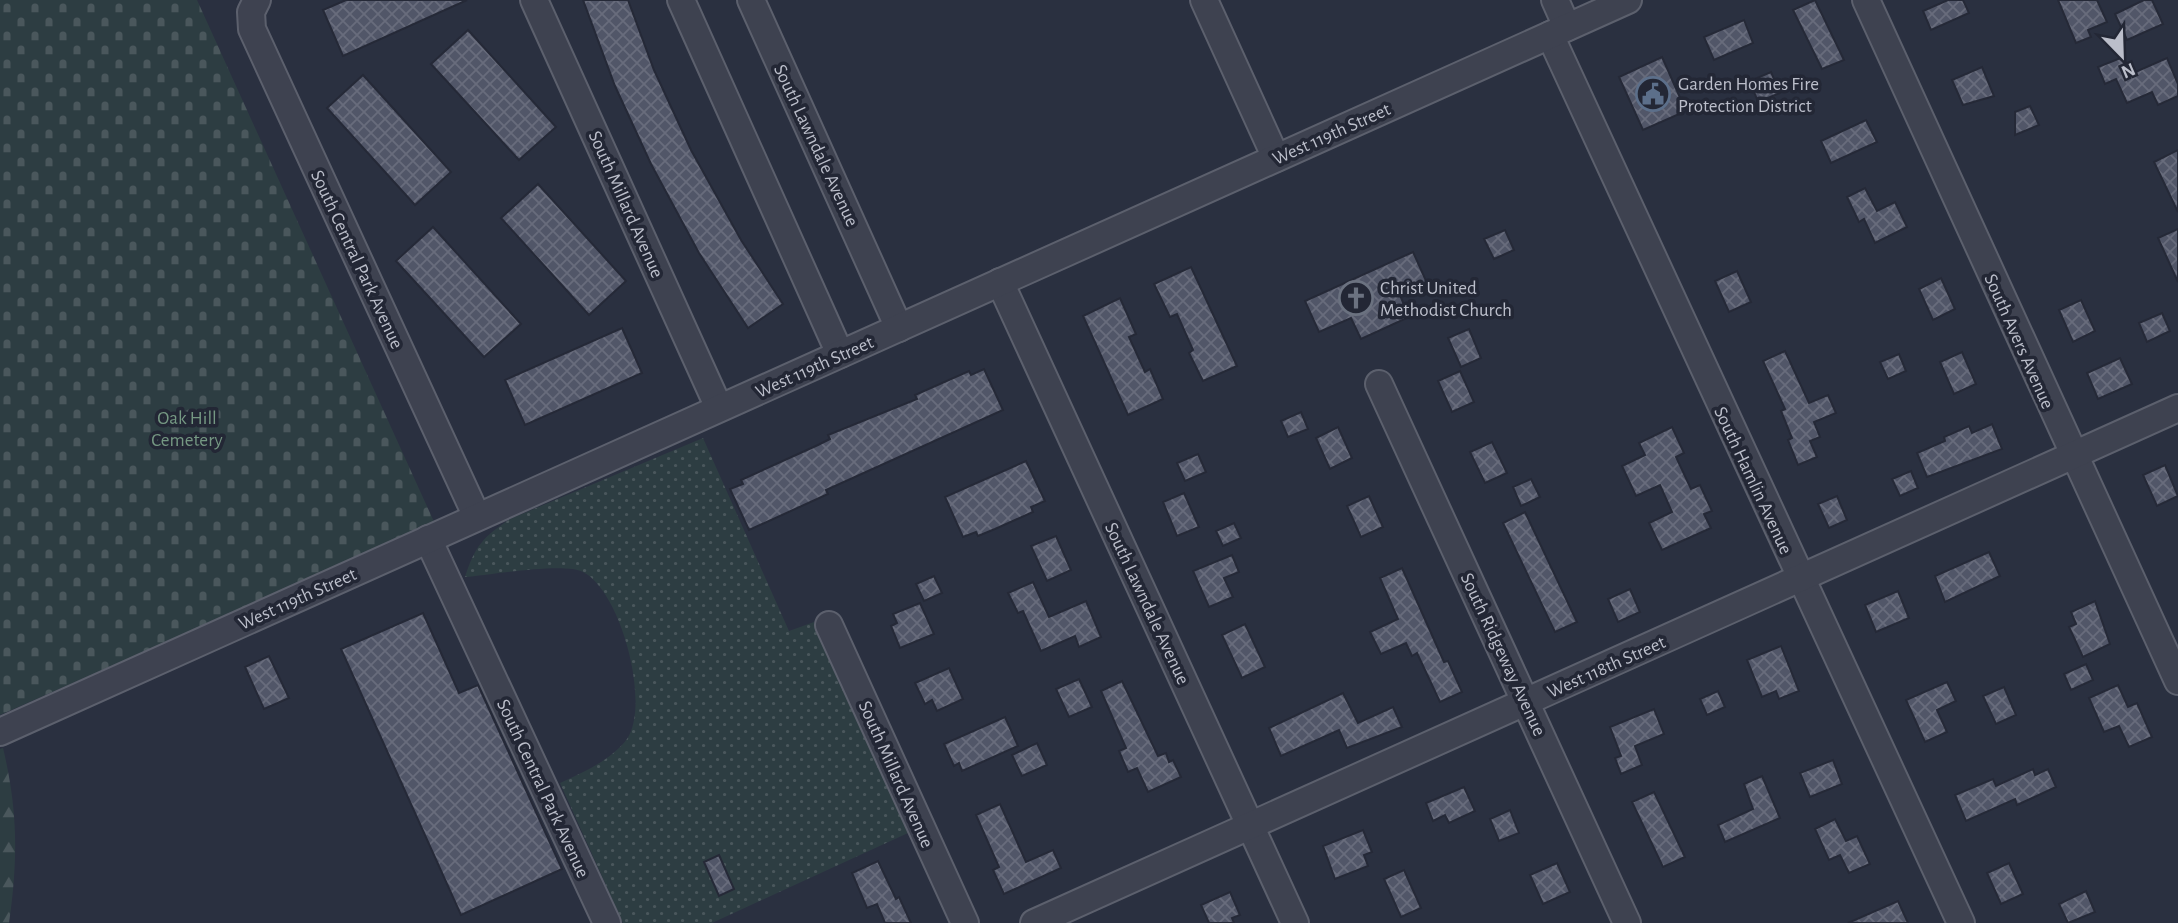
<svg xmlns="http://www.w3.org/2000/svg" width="2178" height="923" font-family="'Alegreya Sans',sans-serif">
  <defs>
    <pattern id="grass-dots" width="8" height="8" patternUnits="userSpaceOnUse" patternTransform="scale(1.75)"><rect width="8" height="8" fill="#2d3d42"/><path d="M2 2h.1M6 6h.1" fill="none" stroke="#4a575c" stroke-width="1.8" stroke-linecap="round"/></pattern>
    <pattern id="forest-firs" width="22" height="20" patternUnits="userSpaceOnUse" patternTransform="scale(1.75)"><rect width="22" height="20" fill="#2d3d42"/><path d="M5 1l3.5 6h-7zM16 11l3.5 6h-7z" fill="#4a575c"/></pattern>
    <pattern id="cemetery-stones" width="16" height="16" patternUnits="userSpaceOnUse" patternTransform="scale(1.75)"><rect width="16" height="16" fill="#2d3d42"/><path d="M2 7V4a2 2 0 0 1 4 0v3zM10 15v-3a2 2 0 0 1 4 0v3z" fill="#4a575c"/></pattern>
    <pattern id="building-cross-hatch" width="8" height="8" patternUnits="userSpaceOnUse" patternTransform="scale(1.75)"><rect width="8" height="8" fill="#515668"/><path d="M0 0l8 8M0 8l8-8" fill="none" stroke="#686c7c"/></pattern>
  </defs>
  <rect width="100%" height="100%" fill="#2a3040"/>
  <!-- grass -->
  <path fill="url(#grass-dots)" d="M703 438 789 631 814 622 908 833 712 923H623L560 783C584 772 611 760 627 739 651 704 621 591 583 572 564 562 490 575 465 577 475 546 483 537 510 519Z"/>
  <!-- forest -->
  <path fill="url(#forest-firs)" d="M3 748C18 810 18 860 9 923H0V749Z"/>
  <!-- cemetery -->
  <path fill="url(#cemetery-stones)" d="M0 0H197L435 524 0 715Z"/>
  <!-- building -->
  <g fill="url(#building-cross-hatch)" stroke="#252937" stroke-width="2">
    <path d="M346 0H467L343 56 323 10Z"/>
    <path d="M583 0H628L654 70 691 150 741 240 783 304 748 328 699 253 651 164 615 86Z"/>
    <path d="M1815 0 1844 60 1822 69 1793 10Z"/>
    <path d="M1948 0H1963L1969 13 1931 30 1923 11Z"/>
    <path d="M2058 0H2097L2107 22 2088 30 2091 37 2076 43Z"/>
    <path d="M2144 0H2152L2163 24 2127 40 2115 14Z"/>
    <path d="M1744 20 1753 43 1714 60 1704 37Z"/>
    <path d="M468 30 556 127 519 160 431 64Z"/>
    <path d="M1662 57 1686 111 1643 130 1619 77Z"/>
    <path d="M2123 57 2131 74 2167 58 2178 84V96L2158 105 2152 92 2127 103 2116 79 2105 84 2098 67Z"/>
    <path d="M1982 67 1994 96 1963 105 1952 80Z"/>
    <path d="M1771 72 1780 93 1758 102 1750 81Z"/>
    <path d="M363 75 451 172 415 205 327 108Z"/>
    <path d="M2030 106 2039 125 2015 135V112Z"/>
    <path d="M1866 120 1877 142 1831 163 1821 141Z"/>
    <path d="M2178 150V212L2154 162Z"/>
    <path d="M538 184 626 281 589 315 501 218Z"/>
    <path d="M1865 188 1877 211 1895 202 1907 227 1875 243 1864 219 1859 222 1847 197Z"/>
    <path d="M433 227 521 324 484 357 396 261Z"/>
    <path d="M2178 229V282L2158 238Z"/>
    <path d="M1505 230 1514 250 1494 259 1484 239Z"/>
    <path d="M1413 252 1427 283 1400 295 1409 317 1361 339 1351 318 1319 332 1305 301Z"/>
    <path d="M1191 267 1237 366 1203 381 1189 353 1193 350 1177 314 1170 317 1154 284Z"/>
    <path d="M1737 271 1751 302 1729 312 1715 281Z"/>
    <path d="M1941 278 1955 309 1933 320 1919 289Z"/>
    <path d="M1120 298 1136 334 1129 337 1145 372 1150 369 1163 399 1128 415 1083 316Z"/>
    <path d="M2081 300 2095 331 2073 342 2059 310Z"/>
    <path d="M2162 313 2170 331 2147 342 2139 323Z"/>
    <path d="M622 328 642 373 525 425 505 380Z"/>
    <path d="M1469 329 1481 358 1461 367 1448 338Z"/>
    <path d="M1785 351 1809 403 1828 395 1836 413 1814 422 1820 437 1810 441 1817 457 1798 465 1788 440 1792 438 1781 411 1785 409 1763 361Z"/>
    <path d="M1962 352 1976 384 1954 394 1940 362Z"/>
    <path d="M1899 354 1906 371 1888 379 1880 362Z"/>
    <path d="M2120 358 2132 384 2098 399 2087 373Z"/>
    <path d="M984 369 1003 410 826 490 828 494 749 530 730 489 743 484 741 480 818 445 830 439 828 435 917 399 915 395 969 371 971 375Z"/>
    <path d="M1460 371 1474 402 1452 412 1438 381Z"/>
    <path d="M1301 412 1308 429 1288 437 1281 421Z"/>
    <path d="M1992 424 2002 449 1927 477 1917 453 1945 441 1944 437 1969 426 1972 433Z"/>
    <path d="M1338 427 1352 458 1330 469 1316 438Z"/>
    <path d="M1672 427 1684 453 1676 457 1691 489 1700 485 1712 511 1704 514 1711 528 1662 550 1649 523 1672 512 1660 485 1636 496 1622 466 1645 455 1639 443Z"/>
    <path d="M1492 442 1507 473 1485 483 1470 452Z"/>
    <path d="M1198 454 1206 472 1185 481 1177 463Z"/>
    <path d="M1026 461 1045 501 1031 507 1033 512 995 529 978 536 976 532 963 537 945 497Z"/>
    <path d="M2165 465 2178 496 2157 506 2143 475Z"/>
    <path d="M1911 471 1918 488 1900 496 1892 479Z"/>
    <path d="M1531 479 1540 497 1521 506 1513 487Z"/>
    <path d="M1184 493 1199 527 1177 536 1163 502Z"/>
    <path d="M1369 496 1383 527 1361 537 1347 506Z"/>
    <path d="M1837 496 1847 520 1829 528 1818 504Z"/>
    <path d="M1525 512 1577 622 1555 632 1503 523Z"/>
    <path d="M1234 523 1241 538 1223 546 1216 531Z"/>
    <path d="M1056 536 1071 570 1047 581 1031 546Z"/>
    <path d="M1989 552 2000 576 1945 602 1935 576Z"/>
    <path d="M1232 555 1239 572 1224 578 1233 597 1209 607 1193 571Z"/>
    <path d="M1402 568 1444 662 1448 661 1462 692 1440 702 1417 653 1412 656 1406 643 1381 654 1370 632 1398 619 1380 578Z"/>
    <path d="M934 576 942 593 924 601 916 584Z"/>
    <path d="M1033 582 1049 617 1086 601 1101 637 1079 647 1075 636 1041 651 1023 611 1018 613 1008 593Z"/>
    <path d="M1630 589 1640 612 1618 622 1608 599Z"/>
    <path d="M1898 591 1909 618 1876 632 1865 605Z"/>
    <path d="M2095 601 2110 644 2083 657 2069 627 2076 624 2071 612Z"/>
    <path d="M920 603 934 634 900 648 891 626 897 623 893 614Z"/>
    <path d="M423 613 459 693 478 685 562 869 461 915 341 649Z"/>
    <path d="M1245 624 1265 667 1242 678 1222 635Z"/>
    <path d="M1781 646 1799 691 1779 699 1776 691 1762 697 1747 660Z"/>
    <path d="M269 656 289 698 264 709 245 667Z"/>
    <path d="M2086 664 2093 680 2071 690 2064 674Z"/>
    <path d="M949 668 963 699 937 711 932 700 925 704 915 683Z"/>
    <path d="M1079 679 1092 707 1069 717 1056 689Z"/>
    <path d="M1122 681 1158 756 1166 753 1169 762 1173 760 1181 777 1148 792 1137 768 1128 772 1119 751 1126 748 1101 691Z"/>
    <path d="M1947 682 1956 701 1937 710 1947 732 1925 742 1906 700Z"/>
    <path d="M2118 685 2128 707 2137 703 2152 737 2129 747 2119 726 2104 732 2089 698Z"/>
    <path d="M2004 687 2016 715 1996 724 1983 696Z"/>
    <path d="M1718 691 1725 707 1707 715 1700 699Z"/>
    <path d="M1343 693 1358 723 1393 707 1402 727 1347 748 1339 730 1281 756 1269 728Z"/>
    <path d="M1654 709 1664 734 1635 746 1642 765 1621 774 1615 758 1621 756 1610 727Z"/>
    <path d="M1005 717 1018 746 962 771 959 763 954 766 944 744Z"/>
    <path d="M1037 743 1047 765 1022 776 1012 755Z"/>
    <path d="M1833 760 1842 784 1810 797 1800 773Z"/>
    <path d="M2033 769 2035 775 2048 769 2056 787 2017 805 2015 799 1966 821 1955 795 1993 779 1996 786Z"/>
    <path d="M1762 776 1780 818 1725 842 1718 825 1753 809 1744 784Z"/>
    <path d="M1464 787 1475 811 1449 823 1445 815 1433 821 1426 803Z"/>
    <path d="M1654 792 1685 857 1663 867 1632 802Z"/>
    <path d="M1000 804 1026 862 1053 850 1061 868 1004 894 993 870 999 867 976 815Z"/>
    <path d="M1510 810 1519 833 1499 841 1490 819Z"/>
    <path d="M1835 819 1846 841 1857 836 1870 864 1849 873 1840 855 1829 860 1815 829Z"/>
    <path d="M1363 830 1372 852 1364 855 1368 866 1335 879 1323 846Z"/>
    <path d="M719 855 734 889 719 896 704 862Z"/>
    <path d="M878 861 896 899 899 897 911 923H885L877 904 867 908 852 873Z"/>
    <path d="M1557 863 1570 892 1543 904 1530 875Z"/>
    <path d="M2009 863 2023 894 2001 904 1987 873Z"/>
    <path d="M1404 870 1421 908 1401 917 1384 879Z"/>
    <path d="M2086 891 2095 912 2068 923 2059 904Z"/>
    <path d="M1230 892 1240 915 1232 918 1234 923H1209L1201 905Z"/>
    <path d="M1898 901 1908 923H1848Z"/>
  </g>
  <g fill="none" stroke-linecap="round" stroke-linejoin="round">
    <!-- minor casing -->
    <g stroke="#5c606d" stroke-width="30">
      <g id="minor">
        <path d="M257 0 251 12 252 29 477 517"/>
        <path d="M534 0 719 408"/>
        <path d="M681 0 840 354"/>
        <path d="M751 0 899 328"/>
        <path d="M1204 0 1276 158"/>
        <path d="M1555 0 1567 27"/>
        <path d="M1866 0 2178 681"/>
        <path d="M1550 35 1961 923"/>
        <path d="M1000 282 1295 923"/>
        <path d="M1379 384 1627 923"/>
        <path d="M428 539 607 923"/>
        <path d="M829 625 965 923"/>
        <path d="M0 732 1628 0"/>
        <path d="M1034 923 2178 408"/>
      </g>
    </g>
    <!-- minor -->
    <use href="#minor" stroke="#3e4250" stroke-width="26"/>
  </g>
  <!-- icons -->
  <defs>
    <g id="civic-ring" transform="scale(1.75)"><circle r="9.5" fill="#232735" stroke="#5c6f8a" stroke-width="1.5"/><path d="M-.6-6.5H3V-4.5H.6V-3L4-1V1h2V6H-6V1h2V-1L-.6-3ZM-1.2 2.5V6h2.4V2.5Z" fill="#5c6f8a"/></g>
    <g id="church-ring" transform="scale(1.75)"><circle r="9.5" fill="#232735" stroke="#6b7280" stroke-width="1.5"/><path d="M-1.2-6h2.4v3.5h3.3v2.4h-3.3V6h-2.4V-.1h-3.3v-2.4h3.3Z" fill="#6b7280"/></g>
  </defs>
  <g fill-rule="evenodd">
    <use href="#civic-ring" x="1653" y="94"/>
    <use href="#church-ring" x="1356" y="298"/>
  </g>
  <g text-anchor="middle" stroke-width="7" stroke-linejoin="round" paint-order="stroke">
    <!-- poi labels -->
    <g font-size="19" fill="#bbbeca" stroke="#232735" text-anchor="start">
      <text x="1678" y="90">Garden Homes Fire<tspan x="1678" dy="22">Protection District</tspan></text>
      <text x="1380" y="294">Christ United<tspan x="1380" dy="22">Methodist Church</tspan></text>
    </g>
    <!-- street labels -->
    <g font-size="19" fill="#bbbeca" stroke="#232735">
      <text transform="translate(1331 133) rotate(-24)" y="7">West 119th Street</text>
      <text transform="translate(817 145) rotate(65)" y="7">South Lawndale Avenue</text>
      <text transform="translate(627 204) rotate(66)" y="7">South Millard Avenue</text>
      <text transform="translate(358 259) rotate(65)" y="7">South Central Park Avenue</text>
      <text transform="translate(2020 341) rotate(66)" y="7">South Avers Avenue</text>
      <text transform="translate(814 366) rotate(-24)" y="7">West 119th Street</text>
      <text transform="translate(1754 480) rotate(65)" y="7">South Hamlin Avenue</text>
      <text transform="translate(297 598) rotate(-24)" y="7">West 119th Street</text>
      <text transform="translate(1148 603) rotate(65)" y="7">South Lawndale Avenue</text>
      <text transform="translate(1504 654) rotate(65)" y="7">South Ridgeway Avenue</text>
      <text transform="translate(1606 666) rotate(-24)" y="7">West 118th Street</text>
      <text transform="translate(897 774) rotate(66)" y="7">South Millard Avenue</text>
      <text transform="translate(544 788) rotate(65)" y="7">South Central Park Avenue</text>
    </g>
    <!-- park labels -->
    <g font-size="19" fill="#759883" stroke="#232735">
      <text x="187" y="424">Oak Hill<tspan x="187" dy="22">Cemetery</tspan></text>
    </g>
  </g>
  <!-- north arrow -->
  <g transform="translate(2122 56) rotate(157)" stroke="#232735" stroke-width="5" paint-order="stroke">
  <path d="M0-5L12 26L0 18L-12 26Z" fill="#bbbeca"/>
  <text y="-10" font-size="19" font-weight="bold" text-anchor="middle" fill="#bbbeca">N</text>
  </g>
</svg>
